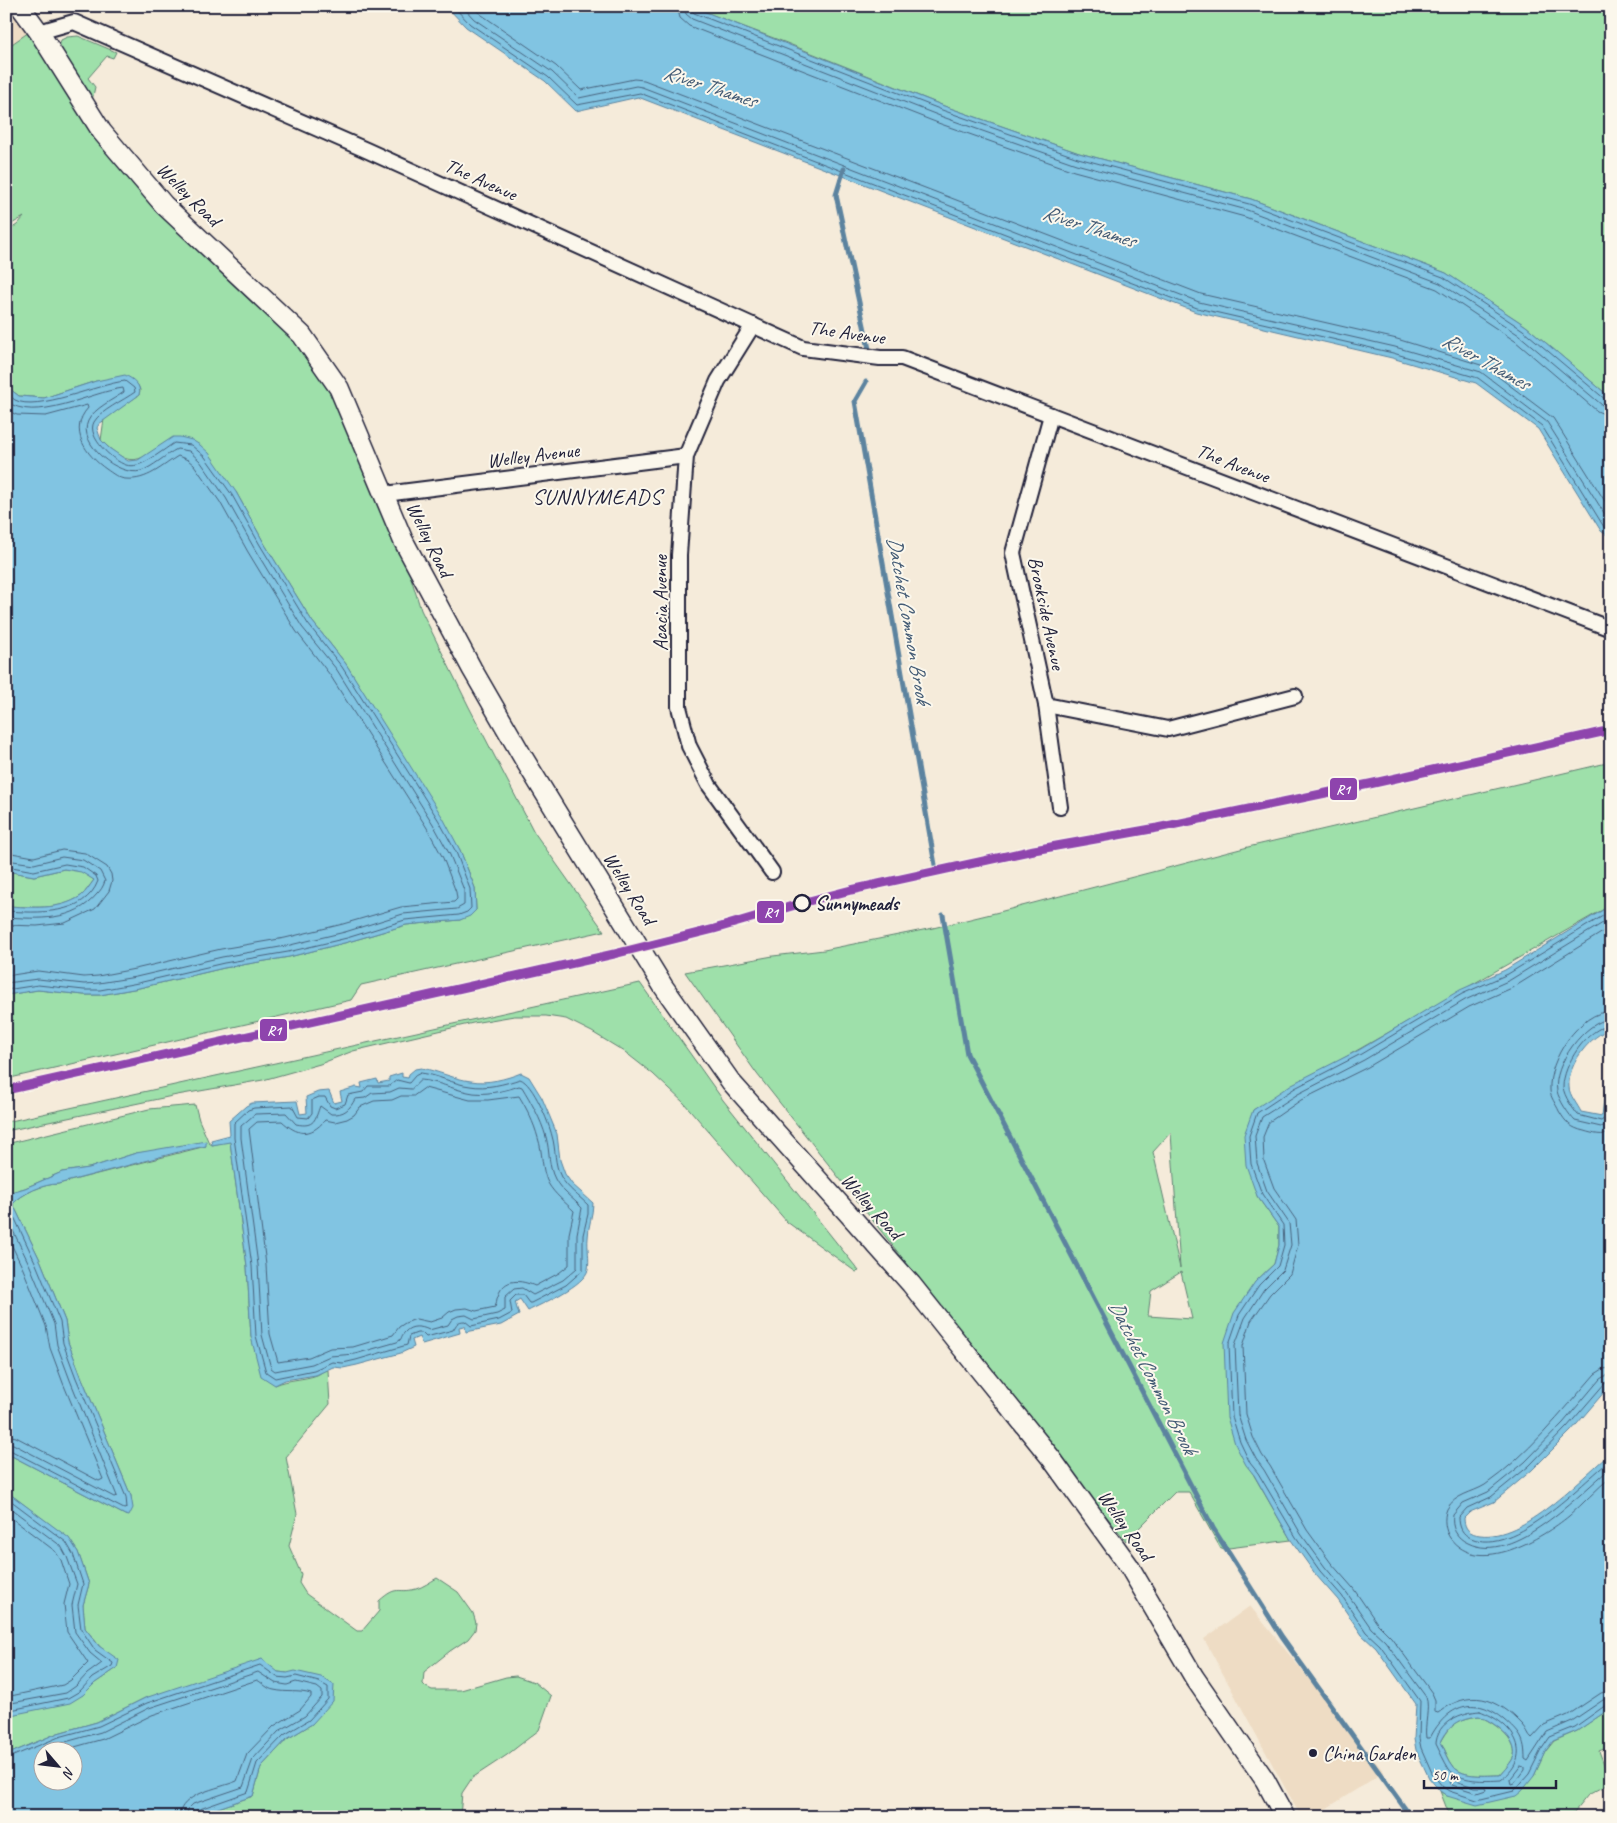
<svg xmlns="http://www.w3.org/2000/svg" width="1617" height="1823" font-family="Caveat,sans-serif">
  <rect width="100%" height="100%" fill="#f5ebda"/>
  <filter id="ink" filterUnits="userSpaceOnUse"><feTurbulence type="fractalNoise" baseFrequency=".02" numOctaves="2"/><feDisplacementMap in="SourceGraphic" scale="10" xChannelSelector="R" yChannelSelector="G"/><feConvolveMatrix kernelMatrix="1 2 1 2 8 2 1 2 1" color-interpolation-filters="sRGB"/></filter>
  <g filter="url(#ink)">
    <!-- built -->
    <g fill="#eedcc4">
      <path d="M6 6H20L35 28 6 48Z"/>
      <path d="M1250 1606 1384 1772 1313 1817H1301L1204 1639Z"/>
    </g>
    <!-- green -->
    <g fill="#9ee0aa" stroke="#608172" fill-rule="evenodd">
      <path d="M689 6H1611V398L1526 326 1446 273 1251 199 1079 153 944 106 784 42Z"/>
      <path d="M35 28 102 132 302 335 385 494 421 610 469 707 534 832 604 931 361 985 351 1000 6 1079V995L38 990 84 995H100L139 988 224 968 289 957 348 942 406 925 460 920 476 910 475 888 460 850 346 664 312 621 264 543 236 492 173 438C140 459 133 473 101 440L104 419 139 395 140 390 138 385 96 381 44 398 19 396 6 386V232L17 225 24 217 6 227V48Z"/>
      <path d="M78 36 116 52 113 58 107 56 88 78 95 87 91 105 58 51 61 40 67 37Z"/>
      <path d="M1611 762V905L1253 1110 1257 1196 1279 1227V1245L1274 1264 1255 1282 1236 1444 1291 1540 1221 1549 1189 1492H1175L1126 1541 757 1074 685 972 773 956 824 950 933 928 999 912 1248 847ZM1171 1132V1133L1180 1268 1153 1152ZM1181 1272 1192 1319 1148 1316 1151 1291Z"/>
      <path d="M64 869 81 871 94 880C90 885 86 892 81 896 59 911 32 907 6 906V871L34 876Z"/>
      <path d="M640 983 723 1100 859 1271 856 1272 787 1222 684 1103 653 1074 625 1052 592 1032 566 1019 546 1016H514L473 1023 353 1051 320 1064 263 1080 177 1095 6 1131V1122Z"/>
      <path d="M195 1105 199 1120 209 1143 212 1145 230 1141 247 1266 251 1337 275 1385C289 1379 303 1380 317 1375 322 1373 323 1370 328 1370L330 1404 286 1457 297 1514 289 1546 301 1574 299 1583 306 1594 357 1631H362L379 1611V1601C398 1584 397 1594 416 1589 423 1587 430 1582 437 1578L458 1592 473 1613 476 1623 475 1630 468 1639 450 1651 424 1672 423 1684 426 1687 432 1690H461L506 1677 516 1676 534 1682 551 1696 539 1730 507 1755 472 1778 462 1793 460 1817H192L253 1796 261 1767 287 1739 312 1724 287 1673 278 1672 145 1698 97 1722 58 1733 6 1755V1716L83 1695 95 1683 117 1668 85 1628 83 1605 89 1584 78 1552 69 1539 6 1491V1453L125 1515H129L131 1496 81 1376 68 1342 65 1321 41 1262 13 1204C22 1193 44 1184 58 1184L206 1146 136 1153 89 1168 62 1172 25 1188 11 1192 6 1187V1144L149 1109Z"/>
      <path d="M1611 1708V1746L1599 1751 1611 1783 1588 1795 1570 1817H1450L1440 1791 1447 1796 1534 1776 1545 1752 1554 1741 1577 1731Z"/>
      <path d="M1479 1716C1492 1722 1518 1738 1514 1756 1512 1762 1504 1770 1500 1775 1487 1775 1463 1778 1454 1767 1448 1760 1445 1749 1441 1742 1451 1724 1458 1719 1479 1716Z"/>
    </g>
    <!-- water -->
    <g fill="#81c4e2" stroke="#5b839f" fill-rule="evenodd">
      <path d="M446 6 693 7 944 106 1079 153 1251 199 1446 273 1526 326 1611 398V538L1601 531 1538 429 1476 383 1392 358 1196 312 638 97 576 111 545 81 466 27Z"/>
      <path d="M125 375C133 379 142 385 139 395L99 424 97 428 101 440 109 448 128 461 138 460 173 437H180L192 440 200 445 209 453 236 492 264 543 312 621 346 664 443 818 460 850 475 888 476 910 470 916 460 920 406 925 348 942 289 957 224 968 139 988 100 995H84L38 990 6 995V906C32 907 58 911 81 896 86 892 90 885 94 880L81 872 64 869 34 876 6 871V386L19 396 44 398 96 381Z"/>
      <path d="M1611 905V1029C1590 1035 1567 1065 1569 1087 1569 1095 1578 1105 1581 1112L1602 1116 1605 1091 1611 1086V1384L1571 1431 1532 1470 1494 1502 1470 1512 1464 1518C1464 1529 1470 1534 1480 1535 1524 1541 1579 1479 1611 1453V1708L1577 1731 1553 1741 1545 1752 1534 1776 1522 1791 1516 1796 1477 1805 1447 1796 1440 1791 1429 1778 1416 1750 1414 1739 1416 1704 1376 1648 1362 1635 1338 1600 1316 1575 1291 1540 1254 1475 1246 1465 1235 1444 1227 1417 1224 1343 1234 1313 1255 1282 1274 1264 1279 1245V1227L1257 1196 1246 1165 1244 1135 1253 1110 1292 1084 1359 1050 1460 990 1505 970ZM1479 1716C1493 1722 1518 1738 1514 1756 1512 1762 1504 1770 1500 1775 1487 1775 1463 1778 1454 1767 1448 1760 1445 1750 1441 1742 1449 1725 1460 1718 1479 1716Z"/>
      <path d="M421 1068C438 1071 454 1079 471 1081 487 1084 506 1079 521 1073L529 1077 542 1098 557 1134 560 1160 565 1174 572 1184 593 1203C593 1215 588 1226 588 1238 587 1248 590 1259 588 1269 586 1285 541 1304 528 1311L520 1299 515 1302 519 1315 501 1325 466 1332 465 1326 459 1327 460 1333 422 1344 419 1337 412 1340 414 1347 401 1353 357 1365 343 1368 333 1367 316 1375 285 1380 275 1385 261 1376 251 1337 247 1266 230 1142 212 1145 211 1140 230 1135 229 1121 246 1106 252 1103 297 1101 300 1114 307 1113 306 1097 318 1092 329 1091 334 1103 342 1101 340 1092 356 1087 362 1088 361 1083 377 1079 378 1083 389 1081V1077L402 1073V1077L408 1078 409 1074 415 1069Z"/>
      <path d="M206 1141V1146L182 1151 58 1184C44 1184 22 1193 13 1204L41 1262 65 1321 68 1342 81 1376 131 1496 133 1508 129 1516 125 1515 6 1453V1187L11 1192 25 1188 62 1172 89 1168 136 1153Z"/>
      <path d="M6 1491 69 1538 78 1552 89 1584 83 1605 85 1628 99 1646 119 1660 117 1668 95 1683 83 1695 70 1703 6 1716Z"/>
      <path d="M262 1659 278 1672 287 1673 295 1671 321 1677 334 1685 333 1701 312 1724 287 1739 261 1767 253 1796 192 1817H6V1755L58 1733 97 1722 145 1698ZM72 1750V1780H42V1750Z"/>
    </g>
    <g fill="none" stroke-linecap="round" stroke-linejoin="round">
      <!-- shore -->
      <g stroke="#48637e" stroke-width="1">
        <path d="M453 6 470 24 548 77 577 105 640 93 1197 308 1393 353 1478 378 1542 426 1604 527 1611 532"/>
        <path d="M462 6 474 19 552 72 579 98 636 86 642 87 1199 302 1395 347 1481 372 1547 422 1611 524"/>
        <path d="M472 6 479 13 556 66 581 90 634 79 644 80 1201 294 1397 339 1484 366 1553 418 1611 511"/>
        <path d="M677 6 680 18 689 26 938 123 1074 171 1245 217 1437 289 1515 341 1597 411 1604 414 1611 415"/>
        <path d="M684 6 686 14 692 19 940 116 1076 164 1247 210 1440 283 1519 335 1602 405 1611 408"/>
        <path d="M691 6V10L694 13 942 110 1078 158 1249 204 1443 277 1523 330 1606 400 1611 401"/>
        <path d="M6 393C9 395 12 398 15 400 37 412 98 384 125 381L134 388 135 392C124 400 100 411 94 422 86 437 113 461 126 465 129 466 134 466 137 465 147 463 165 449 174 443L191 445 205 457 232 495 260 545 308 624 342 667 439 821 456 852 470 889 471 908 467 912 459 915 405 920 347 938 288 952 224 963 138 983 100 990H84L38 985 6 990"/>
        <path d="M6 401C35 424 90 392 123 388L124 392C113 400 94 408 88 421 77 444 119 477 141 471 153 467 165 455 177 449L189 451 200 461 226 498 254 548 302 627 337 670 433 824 450 855 464 890V905L457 909 403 914 345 932 286 946 222 957 136 977 99 983 84 984 38 979 6 983"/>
        <path d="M6 410 17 415 46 416 87 405 88 408C68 430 86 455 106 469 112 473 119 479 126 479 147 481 162 466 178 456L188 460 194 465 220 502 248 552 296 631 330 675 427 828 443 858 456 892 457 899 454 902 401 907 343 924 285 938 221 949 135 969 98 976 84 977 38 971 6 976"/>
        <path d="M6 852 34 857 62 850 85 853 107 867 111 874 112 881 109 891 95 909 65 923 37 926 6 925"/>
        <path d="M6 860 34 864 62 857 83 860 100 871 105 881C103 887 101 890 97 894 74 922 38 919 6 917"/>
        <path d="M6 866 34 871 65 864 83 867 96 876 98 881C85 916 37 913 6 911"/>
        <path d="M1611 911 1508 974 1462 994 1361 1054 1295 1088 1257 1113 1249 1136 1251 1164 1262 1194 1283 1225 1284 1245 1278 1266 1259 1285 1239 1315 1229 1344 1232 1416 1240 1442 1250 1463 1258 1473 1296 1537 1320 1571 1342 1596 1366 1632 1380 1645 1420 1701 1419 1738 1421 1748 1433 1775 1443 1787 1449 1791 1477 1800 1514 1791 1529 1774 1541 1750 1550 1737 1575 1727 1606 1705 1611 1704"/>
        <path d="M1611 918 1510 980 1465 1000 1364 1060 1298 1094 1262 1117 1255 1136 1257 1163 1267 1191 1289 1223 1291 1245 1283 1270 1264 1289 1245 1318 1235 1345 1238 1415 1246 1440 1256 1459 1264 1470 1301 1534 1325 1567 1347 1593 1371 1628 1385 1641 1426 1697C1430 1708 1424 1725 1426 1738H1430C1447 1705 1475 1694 1505 1720 1520 1733 1525 1739 1525 1759L1528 1761 1547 1732 1572 1721 1603 1700 1611 1698"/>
        <path d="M1611 927 1514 987 1469 1007 1368 1067 1301 1100 1269 1122 1263 1137 1264 1161 1274 1188 1296 1220 1298 1245 1290 1274 1270 1294 1251 1321 1243 1346 1246 1414 1253 1437 1262 1455 1270 1466 1307 1530 1331 1563 1353 1588 1377 1623 1391 1637 1432 1693 1435 1700V1712L1438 1713C1470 1688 1497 1697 1523 1725 1527 1729 1528 1735 1532 1738L1544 1725 1568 1715 1601 1693 1611 1691"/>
        <path d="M1611 1011C1579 1012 1548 1060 1550 1090 1550 1097 1556 1104 1559 1111 1566 1123 1571 1128 1584 1131 1594 1134 1602 1136 1611 1133"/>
        <path d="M1611 1019C1585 1020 1552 1066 1557 1091 1559 1100 1569 1115 1575 1121L1601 1127 1611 1123"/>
        <path d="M1611 1025C1587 1027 1563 1065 1563 1087 1564 1096 1573 1109 1578 1115L1601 1121 1607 1117 1611 1092"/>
        <path d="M421 1073C438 1075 453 1084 470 1086 486 1089 505 1084 520 1079 533 1083 549 1123 552 1136 556 1149 554 1164 561 1177 568 1189 579 1196 588 1205V1214L583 1235V1270L566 1285 531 1303H529L523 1295H516L510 1301 512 1313 499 1320 471 1326 465 1321C457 1321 457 1324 453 1330L426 1337 422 1333H417L409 1336 407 1345 356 1360 343 1363 332 1362 314 1370 275 1378 266 1372 256 1336 252 1266 234 1138V1123L248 1110 254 1108 292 1106 298 1117 308 1118 312 1113V1100L319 1097H325L330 1106 335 1108 345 1104 348 1095 363 1092 368 1086H389L397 1080 409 1083 415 1076Z"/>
        <path d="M421 1080C437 1081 452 1089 468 1092 483 1096 505 1091 519 1086L522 1087C531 1102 541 1119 546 1137 550 1151 548 1166 555 1179 561 1191 573 1198 582 1208L577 1234V1268L563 1280 533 1295 522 1288 514 1289 505 1297V1310L497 1314 474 1319 466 1315 458 1316 452 1319 448 1325 429 1330C421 1326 411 1325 405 1332 400 1337 403 1339 397 1342L355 1354 330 1356 312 1364 275 1371 271 1368 262 1335 258 1265 241 1138V1126L255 1114 286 1113 296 1124C315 1128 315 1119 320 1106L331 1114C344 1115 350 1109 355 1099L365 1098 372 1093 390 1092 399 1088 411 1089Z"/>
        <path d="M425 1088 470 1100H488L519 1096C527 1109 534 1123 538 1138 543 1153 541 1168 548 1183 555 1195 565 1202 574 1211L569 1234V1265L559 1273 535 1286C521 1280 504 1277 498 1296 496 1300 497 1303 495 1307L476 1311 467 1308 456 1309 449 1312 442 1318 430 1322 416 1319 405 1323 399 1327 393 1335 353 1347 330 1348 309 1357 278 1362 270 1334 266 1265 249 1129 257 1122 282 1121C297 1135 310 1138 325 1120L335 1122 347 1119 354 1115 360 1107 374 1101 392 1100 401 1096H413Z"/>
        <path d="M6 1194 10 1198 9 1206 36 1264 60 1322 63 1343 76 1378 126 1497 127 1508 124 1509 10 1450 6 1449"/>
        <path d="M6 1216 30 1266 54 1324 57 1345 70 1380 117 1496 114 1497 13 1444 6 1443"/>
        <path d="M6 1233 23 1269 46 1326 50 1348 63 1383 103 1479 99 1481 16 1437 6 1435"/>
        <path d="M1611 1368 1603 1369 1595 1374C1561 1413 1528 1455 1485 1485 1472 1493 1455 1494 1447 1509 1443 1518 1445 1531 1450 1538 1479 1577 1542 1538 1569 1516 1583 1504 1596 1489 1611 1477"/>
        <path d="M1611 1375 1605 1376 1600 1379 1563 1423 1525 1462 1488 1492 1463 1503 1453 1515C1451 1527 1456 1538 1468 1543 1514 1566 1579 1493 1611 1468"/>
        <path d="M1611 1382 1605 1383 1567 1427 1529 1466 1491 1497 1467 1508 1459 1517C1459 1527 1462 1534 1471 1538 1514 1557 1581 1483 1611 1460"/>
        <path d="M6 1497 66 1542 73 1554 83 1584 78 1605 81 1629 95 1650 113 1663 112 1666 92 1678 80 1691 68 1698 6 1711"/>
        <path d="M6 1505 61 1546 67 1557 77 1584 72 1605 75 1632 90 1653 102 1663 87 1674 76 1686 66 1693 6 1704"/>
        <path d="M6 1514 55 1551 61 1560 69 1584 64 1604 67 1632 88 1663 71 1680 63 1685 6 1697"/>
        <path d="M1480 1711C1512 1723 1536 1753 1501 1780 1486 1781 1459 1782 1449 1769 1444 1761 1440 1752 1436 1744 1436 1722 1462 1712 1480 1711Z"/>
        <path d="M45 1750 62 1743 101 1732 149 1708 258 1672 275 1683 287 1685 296 1682 317 1687 322 1691V1697L305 1716 279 1731 253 1759 243 1787 193 1804 188 1809 187 1817"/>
        <path d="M64 1750 103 1739 152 1715 257 1680C263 1683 267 1689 274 1690 287 1693 298 1690 311 1694V1697L300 1710 274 1726 247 1754 237 1781C218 1789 180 1793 179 1817"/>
        <path d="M6 1759 59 1737 99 1726 147 1703 260 1665 277 1677 287 1678 296 1676 319 1682 328 1687V1699L309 1720 284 1735 257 1763 248 1792 197 1810 194 1812 193 1817"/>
        <path d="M1521 1766 1524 1767V1770L1514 1783 1511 1784 1510 1780Z"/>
        <path d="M1452 1780 1474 1787H1485L1486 1790 1477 1793 1452 1785 1450 1782Z"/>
      </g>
      <!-- stream -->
      <g stroke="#5b839f" stroke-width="5">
        <path d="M844 169 836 195 869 349"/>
        <path d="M866 382 855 401 935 865"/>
        <path d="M943 915 967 1054 1213 1528 1282 1637 1411 1817"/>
      </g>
      <!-- street casing -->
      <g stroke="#22223b" stroke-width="18">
        <g id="street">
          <path d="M39 32 74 22 366 150 803 348 880 358H902L1611 629"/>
          <path d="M753 325 718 381 686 456 679 555V707L689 746 709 785 772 872"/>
          <path d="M1051 415 1013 553 1046 705 1060 807"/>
          <path d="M385 494 686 456"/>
          <path d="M1046 705 1168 729 1295 696"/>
        </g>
      </g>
      <!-- secondary casing -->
      <g stroke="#22223b" stroke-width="22">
        <path id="secondary" d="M20 6 39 32 102 132 164 205 302 335 339 388 403 540 472 669 524 759 663 986 731 1082 911 1284 974 1363 1051 1458 1129 1566 1194 1677 1265 1780 1285 1817"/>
      </g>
      <!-- street -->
      <use href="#street" stroke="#fbf7ec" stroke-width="14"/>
      <!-- secondary -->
      <use href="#secondary" stroke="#fbf7ec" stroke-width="19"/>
      <!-- rail-1 casing -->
      <g stroke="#fbf7ec" stroke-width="12">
        <path id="rail-1" d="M6 1090 614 954 714 929 809 901 851 890 1034 850 1157 828 1374 783 1611 730"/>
      </g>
      <!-- rail-1 -->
      <use href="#rail-1" stroke="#8e44ad" stroke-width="9"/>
    </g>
  </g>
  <!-- markers -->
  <circle fill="#fbf7ec" stroke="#22223b" stroke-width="2.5" cx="802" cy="903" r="8"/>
  <circle fill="#22223b" stroke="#fbf7ec" stroke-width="2" cx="1313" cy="1753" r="5"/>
  <g text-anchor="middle" stroke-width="4" stroke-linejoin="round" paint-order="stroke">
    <!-- street labels -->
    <g font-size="20" fill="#22223b" stroke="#fbf7ec">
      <text transform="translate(481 179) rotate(24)" y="7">The Avenue</text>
      <text transform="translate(189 194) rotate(45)" y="7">Welley Road</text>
      <text transform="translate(847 332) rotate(8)" y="7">The Avenue</text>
      <text transform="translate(533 455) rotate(-7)" y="7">Welley Avenue</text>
      <text transform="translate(1233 463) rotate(21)" y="7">The Avenue</text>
      <text transform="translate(430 539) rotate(64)" y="7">Welley Road</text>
      <text transform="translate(660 603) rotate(-90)" y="7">Acacia Avenue</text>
      <text transform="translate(1047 613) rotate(78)" y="7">Brookside Avenue</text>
      <text transform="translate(630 888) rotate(58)" y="7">Welley Road</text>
      <text transform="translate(872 1206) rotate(48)" y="7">Welley Road</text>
      <text transform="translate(1126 1525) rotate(55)" y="7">Welley Road</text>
    </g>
    <!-- stop labels -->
    <g font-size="20" font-weight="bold" fill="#22223b" stroke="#fbf7ec" text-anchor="start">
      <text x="815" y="910">Sunnymeads</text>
    </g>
    <!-- poi labels -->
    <g font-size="20" fill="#22223b" stroke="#fbf7ec" text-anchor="start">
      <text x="1323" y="1760">China Garden</text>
    </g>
    <!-- water labels -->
    <g font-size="21" font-style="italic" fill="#435b75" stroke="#fbf7ec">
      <text transform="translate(710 86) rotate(18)" y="7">River Thames</text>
      <text transform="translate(1089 226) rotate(18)" y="7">River Thames</text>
      <text transform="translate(1486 361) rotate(29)" y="7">River Thames</text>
      <text transform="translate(909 620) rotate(80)" y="7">Datchet Common Brook</text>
      <text transform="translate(1153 1377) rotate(63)" y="7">Datchet Common Brook</text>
    </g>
    <!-- quarter labels -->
    <g font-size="22" letter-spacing="1" fill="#22223b" stroke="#fbf7ec">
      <text x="597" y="504">SUNNYMEADS</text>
    </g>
  </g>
  <g stroke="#fbf7ec" stroke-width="2">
    <rect x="1329" y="777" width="29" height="24" rx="5" fill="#8e44ad"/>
    <rect x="756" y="900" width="29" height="24" rx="5" fill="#8e44ad"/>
    <rect x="259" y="1018" width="29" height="24" rx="5" fill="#8e44ad"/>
  </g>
  <g font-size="14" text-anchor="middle" font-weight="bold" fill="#fff">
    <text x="1343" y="794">R1</text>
    <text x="771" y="917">R1</text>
    <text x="274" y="1035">R1</text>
  </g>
  <!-- margin -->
  <rect width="1617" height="1823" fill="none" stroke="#fbf7ec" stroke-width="25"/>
  <rect x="12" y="12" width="1592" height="1798" fill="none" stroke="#22223b" stroke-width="2" filter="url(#ink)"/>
  <!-- north arrow -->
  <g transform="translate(58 1766) rotate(118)"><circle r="24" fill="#fbf7ec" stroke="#a4a2a5"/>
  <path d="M0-4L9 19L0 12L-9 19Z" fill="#22223b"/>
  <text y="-8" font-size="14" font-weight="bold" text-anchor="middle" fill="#22223b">N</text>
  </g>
  <!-- scale -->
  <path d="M1424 1780v8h132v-8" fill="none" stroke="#22223b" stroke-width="2.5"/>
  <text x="1432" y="1780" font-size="15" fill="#22223b" stroke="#fbf7ec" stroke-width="4" paint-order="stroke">50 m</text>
</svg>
